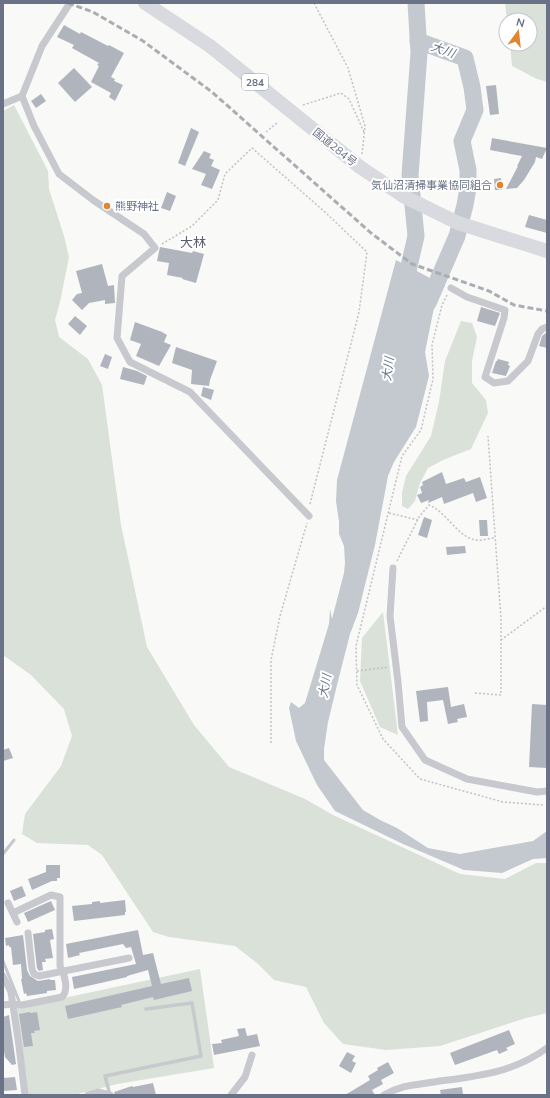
<svg xmlns="http://www.w3.org/2000/svg" width="550" height="1098" font-family="'Nunito Sans','Noto Sans JP',sans-serif">
  <rect width="100%" height="100%" fill="#f9f9f7"/>
  <!-- green -->
  <g fill="#d9e1d8">
    <path d="M505 3H547V82L537 79 512 66 510 44H530V20H507Z"/>
    <path d="M14 105 48 171 49 189 64 236 69 257 60 302 55 320 59 337 88 359 102 385 121 525 147 647 194 725 229 767 305 799 333 815 460 874 505 879 536 863H547V1013L526 1018 440 1046 386 1050 343 1044 324 1023 306 987 274 980 257 963 235 946 169 937 153 932 102 855 88 845 37 843 22 834 25 814 61 766 72 736 64 709 31 675 3 655V111Z"/>
    <path d="M461 321 472 323 477 337 472 361V383L486 400 488 413 471 449 443 460 428 468 420 483 415 501 408 509 402 506V493L406 476 431 436 439 402 445 361Z"/>
    <path d="M383 612 398 735 380 727 360 681 362 638Z"/>
    <path d="M200 969 214 1068 117 1084 74 1095H27L17 1008Z"/>
  </g>
  <!-- water -->
  <path fill="#c4c9d0" d="M396 260 445 286 440 289 435 303 425 352 429 376 416 427 394 462 388 476 375 545 358 613 350 634 338 681 328 722 324 749V760L363 810 380 820 397 828 428 848 460 854 533 841 547 831V858L533 859 502 873 464 870 403 844 335 811 317 785 296 741 289 708 291 702 299 708 305 703 329 624 330 609 332 619 344 573 345 563 344 546 339 534V522L336 501 337 480Z"/>
  <g fill="none" stroke-linecap="round" stroke-linejoin="round">
    <!-- stream -->
    <g stroke="#c4c9d0" stroke-width="3">
      <path d="M3 854 14 840"/>
      <path d="M3 961 19 1001"/>
    </g>
    <!-- river -->
    <g stroke="#c4c9d0" stroke-width="17">
      <path d="M418 41 465 58 472 87 475 110 462 141 468 170V188L465 205 457 236 428 303"/>
      <path d="M404 288 416 236 410 175 419 53 416 3"/>
    </g>
  </g>
  <!-- building -->
  <g fill="#b0b4bd">
    <path d="M64 25 80 34 81 32 108 46 109 45 124 53 111 77 115 79 114 81 123 85 115 101 109 97 111 93 91 82 99 66 97 65 99 63 72 48 74 45 57 37Z"/>
    <path d="M74 68 92 87 75 102 58 83Z"/>
    <path d="M496 85 499 114 490 115 486 86Z"/>
    <path d="M41 94 46 101 36 108 31 101Z"/>
    <path d="M191 128 199 132 185 166 178 163Z"/>
    <path d="M492 138 547 148 542 159 536 157 535 162 524 180 517 188 506 189 518 166H517L522 156 490 150Z"/>
    <path d="M204 151 211 154 209 158 214 160 211 166 220 170 212 189 201 185 206 174 192 169Z"/>
    <path d="M501 178 502 190H495L494 179Z"/>
    <path d="M167 192 176 196 170 211 161 208Z"/>
    <path d="M529 215 547 220V233L525 227Z"/>
    <path d="M160 247 192 253 193 251 204 254 196 283 182 279 183 278 167 275 169 263 157 261Z"/>
    <path d="M102 264 108 286 114 285 115 303 105 304V300L89 303 82 310 72 300 77 294 82 293 76 271Z"/>
    <path d="M481 307 500 313 495 326 477 321Z"/>
    <path d="M75 316 87 326 80 335 68 324Z"/>
    <path d="M135 322 162 332 167 335 164 342 171 345 159 366 136 356 141 344 130 340Z"/>
    <path d="M547 332V348L539 346 542 336Z"/>
    <path d="M176 347 217 361 210 380 209 386 191 384 192 370 172 363Z"/>
    <path d="M105 354 112 357 108 369 100 366Z"/>
    <path d="M498 359 509 362 508 365 510 366 506 376 492 373 496 361H497Z"/>
    <path d="M123 367 137 371 147 376 144 385 120 379Z"/>
    <path d="M203 387 214 390 211 400 201 396Z"/>
    <path d="M442 472 446 484 464 478 466 482 480 477 487 498 476 502 473 493 444 504 442 497 428 503 429 500 421 503 417 495 422 493 420 487 423 485 422 482Z"/>
    <path d="M424 517 432 520 427 538 418 535Z"/>
    <path d="M479 520H487L488 536H480Z"/>
    <path d="M465 546 466 553 447 555 446 547Z"/>
    <path d="M448 687 451 707 464 704 467 717 457 719 458 722 448 724 443 700 427 702 428 721 420 722 416 691Z"/>
    <path d="M532 704 547 705V768L529 767Z"/>
    <path d="M9 748 13 758 3 761V750Z"/>
    <path d="M46 865H60V878H57V881H52L32 890 28 879 46 872Z"/>
    <path d="M22 886 26 896 14 901 10 891Z"/>
    <path d="M125 900 126 912H125V915L74 921 72 906 92 904V902L100 901V903Z"/>
    <path d="M51 901 55 910 28 922 24 913Z"/>
    <path d="M52 929 54 939 50 940 53 958 45 959 46 962H42L43 970 39 971 37 968 33 934 45 932V930Z"/>
    <path d="M138 930 143 955 153 953 161 984 189 978 192 991 154 1000 153 997 121 1005 122 1007 68 1019 65 1006 152 986 148 970 127 976V977L74 989 72 977 136 964 131 947 126 948 123 944 79 953 80 955 68 958 66 944Z"/>
    <path d="M23 935 27 970 30 976 38 981 50 979V980H55L56 990 47 991V993L27 996 26 993 24 994 21 979H22L21 964 13 965 11 947H9V945L6 946 5 938Z"/>
    <path d="M30 1012V1013L37 1012 40 1030 34 1031 35 1033H31L33 1046 24 1047 19 1014Z"/>
    <path d="M9 1015 16 1064 12 1065 5 1057 3 1046V1017Z"/>
    <path d="M245 1028 247 1036 257 1034 260 1046 214 1055 212 1044 222 1043 221 1040 239 1036 237 1029Z"/>
    <path d="M509 1030 515 1044 506 1048 508 1050 499 1054 497 1050 455 1065 450 1053Z"/>
    <path d="M347 1052 355 1056 352 1061 356 1063 351 1073 339 1066Z"/>
    <path d="M388 1062 394 1073 381 1080 383 1084 372 1090 375 1095H345L370 1080 368 1076 378 1070 377 1068Z"/>
    <path d="M15 1077 17 1090 3 1091V1078Z"/>
    <path d="M153 1083 156 1095H115L114 1092 132 1086 133 1087Z"/>
    <path d="M462 1087 463 1095H441L440 1090Z"/>
  </g>
  <g fill="none" stroke-linecap="round" stroke-linejoin="round">
    <!-- path -->
    <g stroke="#c1c2c5" stroke-width="1.5" stroke-dasharray="2 2" stroke-linecap="butt">
      <path d="M314 3 348 68 365 126 362 154"/>
      <path d="M303 105 341 93 349 99 364 132"/>
      <path d="M266 132 277 123"/>
      <path d="M162 244 192 226 218 200 225 174 252 148 326 213 367 252 359 312 310 504"/>
      <path d="M447 295 442 305 432 345 433 379 421 430 402 456 356 646 357 685 383 739 420 779 503 802 543 805"/>
      <path d="M389 513 418 520"/>
      <path d="M397 561 419 517 429 505C447 512 458 538 476 540 482 541 489 538 495 538"/>
      <path d="M501 640 547 606"/>
      <path d="M357 671 388 667"/>
      <path d="M475 693 501 695V619L488 436"/>
      <path d="M271 743V660L280 616 307 523"/>
    </g>
    <!-- lane -->
    <path stroke="#c7c9ce" stroke-width="3.5" d="M110 1095 105 1076 201 1056 192 1003 146 1009"/>
    <!-- street -->
    <g stroke="#c7c9ce" stroke-width="7">
      <path d="M70 3 42 46 22 96 34 126 59 174 93 200 144 234 155 248 122 276 117 338 130 362 190 392 309 516"/>
      <path d="M3 104 22 96"/>
      <path d="M451 288 467 297 505 310 504 318 485 377 494 383 508 381 528 361 538 334 542 329 547 327"/>
      <path d="M393 568 390 616 398 682 402 727 425 760 467 779 537 792 547 791"/>
      <path d="M8 903 17 922"/>
      <path d="M28 933 32 969 34 974 39 976 129 958"/>
      <path d="M3 976 11 992 19 1046 25 1095"/>
      <path d="M3 1005 12 1004 22 1005 62 997C69 990 65 975 60 966V897L51 895 13 913"/>
      <path d="M88 1095 98 1092 110 1095"/>
      <path d="M231 1095 245 1077 252 1055"/>
      <path d="M384 1095C401 1085 414 1085 434 1082 476 1076 511 1074 547 1048"/>
    </g>
    <!-- highway -->
    <path stroke="#d8dadf" stroke-width="14" d="M145 3 210 46 360 167 403 196 458 223 547 251"/>
    <!-- rail -->
    <path stroke="#aaadb4" stroke-width="3" stroke-dasharray="6 3" stroke-linecap="butt" d="M68 3 93 12 143 41 212 92 371 233 412 264 489 291 514 305 547 311"/>
  </g>
  <!-- markers -->
  <g fill="#e1862f" stroke="#fff" stroke-width="1.5">
    <circle cx="500" cy="185" r="4"/>
    <circle cx="107" cy="206" r="4"/>
  </g>
  <g text-anchor="middle" stroke-width="4" stroke-linejoin="round" paint-order="stroke">
    <!-- shield labels -->
    <rect fill="#fff" stroke="#969cab" stroke-width="1" x="242" y="74" width="26" height="16" rx="3"/>
    <g font-size="10" font-weight="bold" fill="#697287">
      <text x="255" y="86">284</text>
    </g>
    <!-- street labels -->
    <g font-size="11" fill="#697287" stroke="#fff">
      <text transform="translate(335 147) rotate(39)" y="4">国道284号</text>
    </g>
    <!-- poi labels -->
    <g font-size="11" fill="#697287" stroke="#fff" text-anchor="end">
      <text x="492" y="189">気仙沼清掃事業協同組合</text>
      <text x="115" y="210" text-anchor="start">熊野神社</text>
    </g>
    <!-- water labels -->
    <g font-size="12" font-style="italic" fill="#657383" stroke="#fff">
      <text transform="translate(443 50) rotate(20)" y="4">大川</text>
      <text transform="translate(388 369) rotate(-83)" y="4">大川</text>
      <text transform="translate(325 686) rotate(-80)" y="4">大川</text>
    </g>
    <!-- quarter labels -->
    <g font-size="13" fill="#575d6d" stroke="#fff">
      <text x="193" y="247">大林</text>
    </g>
  </g>
  <!-- border -->
  <rect width="550" height="1098" fill="none" stroke="#697287" stroke-width="8"/>
  <!-- north arrow -->
  <g transform="translate(518 32) rotate(15)"><circle r="19" fill="#ffffff" stroke="#c3c7cf"/>
  <path d="M0-3L7 15L0 10L-7 15Z" fill="#e1862f"/>
  <text y="-6" font-size="11" font-weight="bold" text-anchor="middle" fill="#697287">N</text>
  </g>
</svg>
